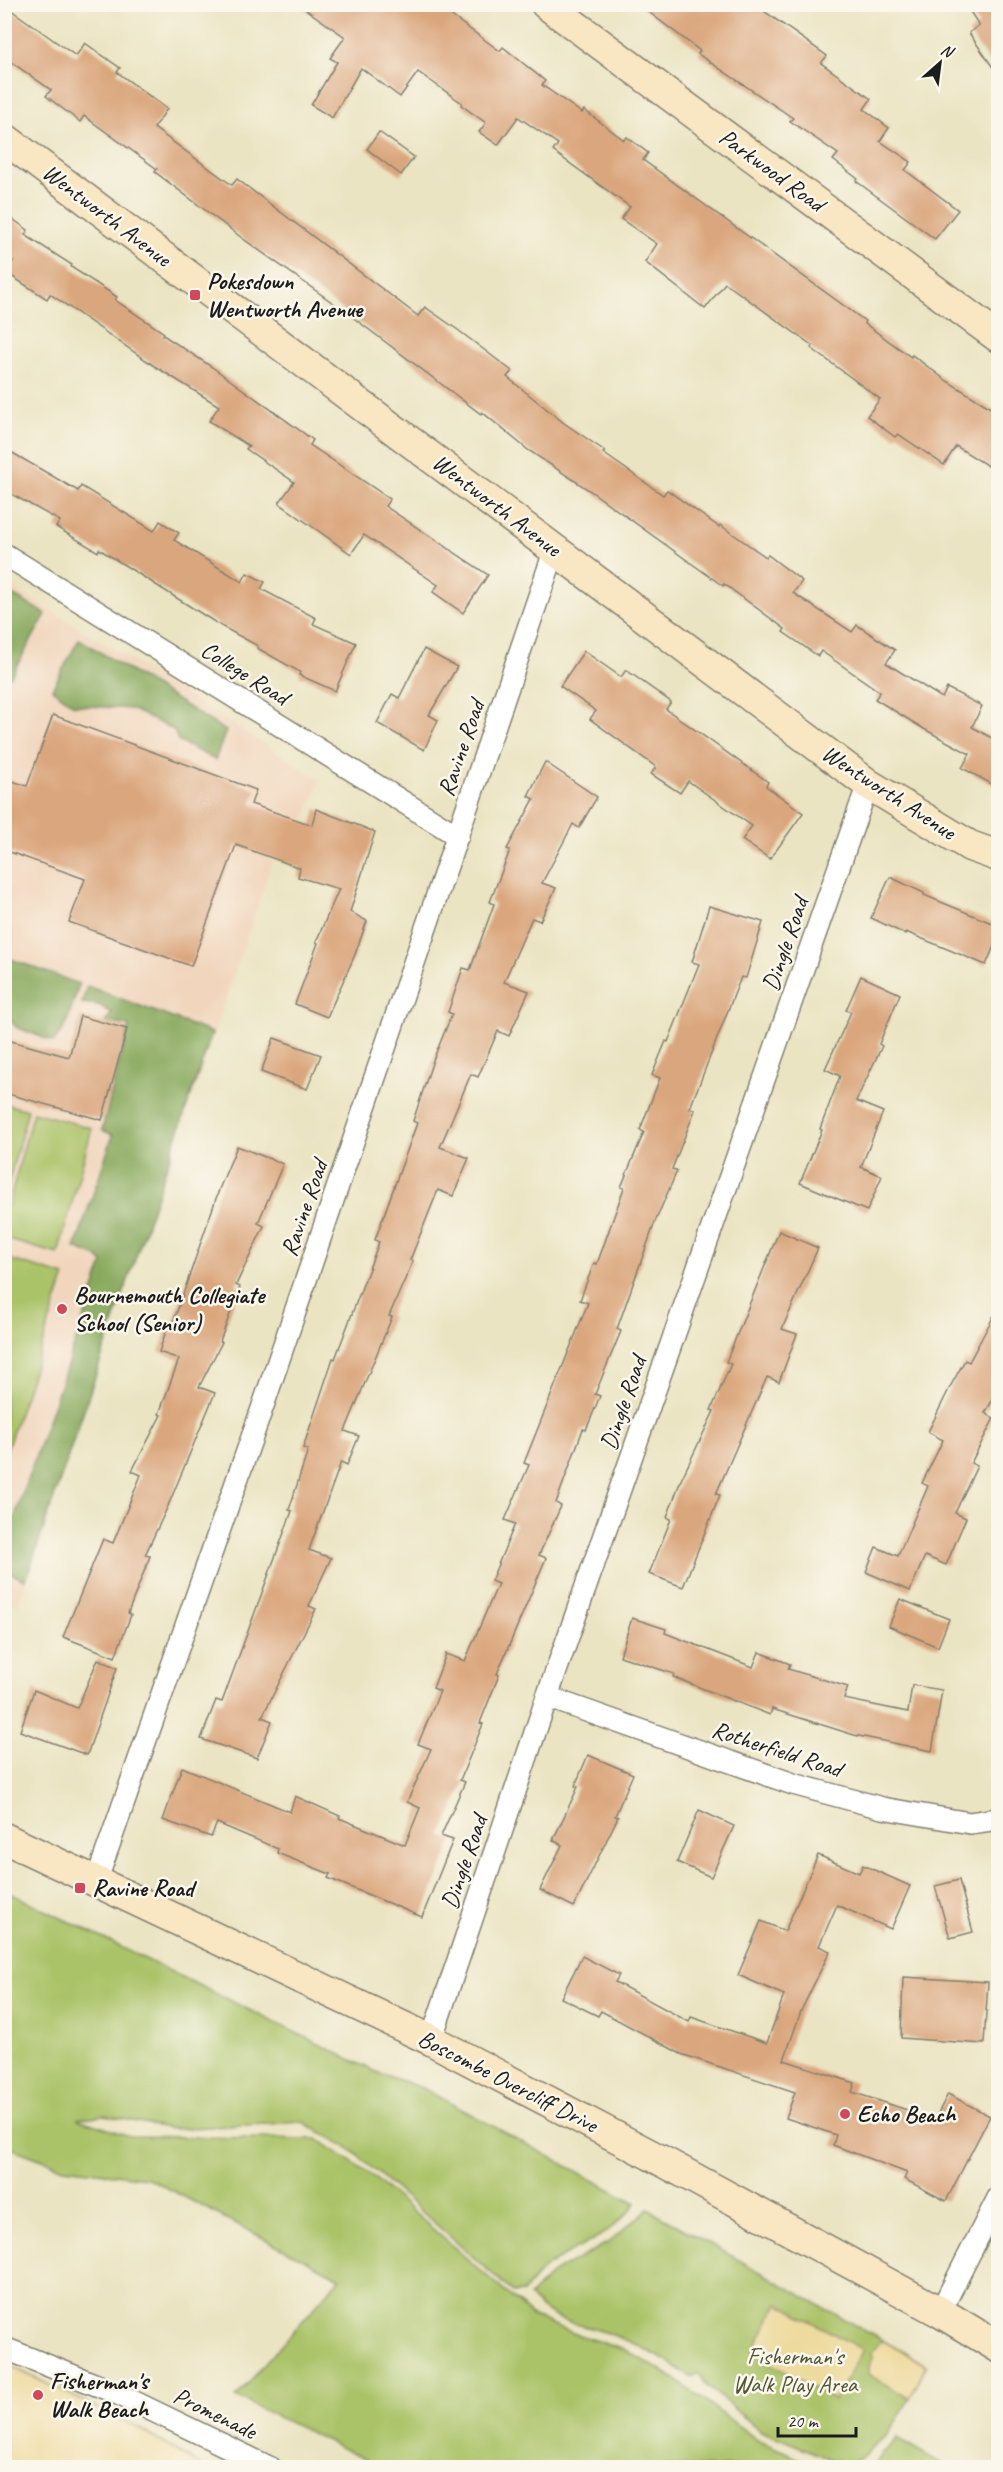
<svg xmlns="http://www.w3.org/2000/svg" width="1003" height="2472" font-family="Caveat,sans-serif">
  <rect width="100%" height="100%" fill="#fbf7ec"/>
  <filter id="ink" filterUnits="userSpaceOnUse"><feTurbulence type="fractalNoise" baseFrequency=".0167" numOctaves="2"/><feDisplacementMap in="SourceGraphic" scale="12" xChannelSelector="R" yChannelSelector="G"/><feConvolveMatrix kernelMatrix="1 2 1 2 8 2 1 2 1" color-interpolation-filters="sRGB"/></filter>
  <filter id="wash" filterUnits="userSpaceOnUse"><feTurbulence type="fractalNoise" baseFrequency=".008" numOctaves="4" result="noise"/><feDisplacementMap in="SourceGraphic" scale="24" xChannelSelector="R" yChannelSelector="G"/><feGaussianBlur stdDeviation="1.35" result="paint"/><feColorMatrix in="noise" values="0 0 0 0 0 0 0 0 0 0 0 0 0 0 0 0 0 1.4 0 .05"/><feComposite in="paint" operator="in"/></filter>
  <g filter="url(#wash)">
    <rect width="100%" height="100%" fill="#ebe4c3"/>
    <!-- built -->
    <path fill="#f1d5bc" d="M4 581 321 780 299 833 284 828 18 1605 4 1598Z"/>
    <!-- green -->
    <g fill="#aac267" stroke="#636f42" stroke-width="1.5">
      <path d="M5 1104 28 1110 5 1196 4 1104Z"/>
      <path d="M33 1112 92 1128 58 1254 5 1239V1218Z"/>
      <path d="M5 1258 65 1276 5 1455 4 1258Z"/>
      <path d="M4 1890 374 2071 422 2088 636 2203C613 2235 581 2244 549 2265 539 2272 531 2283 523 2292L514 2293 349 2148 303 2122 172 2129 104 2115 77 2119 130 2136 317 2139 372 2176 533 2316 570 2332 627 2351 672 2377 759 2441 821 2467H381L236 2397 340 2278 148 2178 64 2168 5 2146Z"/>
      <path d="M648 2209 926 2365C908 2403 887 2449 845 2465L761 2431 707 2386 699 2373 690 2377C665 2359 637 2343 607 2333 575 2322 553 2324 529 2296L554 2272 609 2242Z"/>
      <path d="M897 2438 947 2467H871Z"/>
    </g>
    <!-- forest -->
    <g fill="#87a85c" stroke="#52623c" stroke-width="1.5">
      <path d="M5 591 46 614 11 676 5 679Z"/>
      <path d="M79 639 226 731 215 760 178 741 174 730 131 709 74 705 52 689Z"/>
      <path d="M8 958 79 984 66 1025 54 1042 16 1027 5 1014V975Z"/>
      <path d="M87 986 212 1033 27 1577 24 1580 5 1570V1544L103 1263 97 1257 75 1248 113 1135 102 1130 129 1026 105 1022 112 1013 99 1005 82 1003Z"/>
    </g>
    <!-- sand -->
    <g fill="#eeda9e" stroke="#857b5d" stroke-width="1.5">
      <path d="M778 2303 863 2350 834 2400 752 2353Z"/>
      <path d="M882 2340 926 2365 910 2399 868 2374V2367L873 2356 870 2354Z"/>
      <path d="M4 2363 133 2425 204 2467H5Z"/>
    </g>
    <g id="blocks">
      <!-- building -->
      <g fill="#daa67d">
        <path d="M298 4H435L500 51 503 47 545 81 542 85 582 113 584 110 624 140 627 137 648 153 643 160 865 321 864 323 911 357 912 355 947 381 999 413V473L956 446 944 465 898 434 895 437 867 416 880 399 811 348 813 346 725 283 705 309 645 262 657 244 621 219 630 207 553 151 558 144 518 117 498 145 479 132 486 123 461 105 462 103 418 72 400 97 361 68 332 118 311 105 337 62 330 58 345 37Z"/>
        <path d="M638 4H754L827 56 821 63 871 99 864 109 889 128 880 141 911 162 905 170 958 210 935 239 856 181 858 179 833 160 838 154 790 121 793 118 698 54 700 51Z"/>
        <path d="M965 4H999V76L969 33 979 25Z"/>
        <path d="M4 5 76 56 85 43 120 68 117 72 167 109 154 128 232 185 237 179 418 316 425 307 458 330 512 371 507 377 564 423 605 451 603 453 663 495 667 490 719 527 720 525 766 557 768 555 802 581 793 593 852 632 857 625 895 650 886 663 942 698 947 688 982 706 972 727 999 742V788L962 768 970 754 924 729 875 699 880 692 821 651 818 656 783 632 785 629 724 584 723 586 592 492 528 450 482 412 481 414 343 310 242 238 155 172 157 169 84 116 80 122 46 96 51 90 4 57Z"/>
        <path d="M379 132 414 157 401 175 367 149Z"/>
        <path d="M4 213 28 230 25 235 72 265 71 267 117 297 115 300 164 333 163 335 212 367 313 440 310 445 390 499 385 506 488 575 463 613 433 592 438 585 364 535 351 554 279 503 294 482 246 449 249 446 209 421 219 406 156 367 50 294 47 299 5 272 13 261 8 257 4 262Z"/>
        <path d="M4 448 78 491 81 486 154 531 160 521 179 533 174 540 242 582 247 573 265 582 261 589 316 618 313 624 356 643 335 691 299 675 300 672 257 648 258 646 221 626 99 549 98 552 56 527 60 521 4 490Z"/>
        <path d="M424 649 457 667 429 715 438 720 424 750 377 723 392 694 399 698Z"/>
        <path d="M584 651 621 677 626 670 671 702 666 709 768 782 766 786 803 813 770 859 742 840 752 826 688 781 680 793 651 774 656 767 590 719 596 711 560 686Z"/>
        <path d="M53 715 256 790 251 804 312 825 316 809 375 832 350 912 367 921 354 957 327 1017 295 1004 318 943 316 942 339 889 298 877 300 868 236 845 191 966 69 922 85 879 4 850V778L27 786Z"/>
        <path d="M545 762 597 797 579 828 573 824 542 883 556 888 540 921 532 918 504 982 529 991 509 1036 498 1031 478 1077 471 1074 440 1147 469 1158 453 1196 438 1190 410 1260 413 1261 389 1316 392 1317 345 1431 359 1436 347 1465 341 1462 309 1550 331 1558 309 1606 316 1609 262 1717 272 1721 257 1758 201 1739 216 1700 222 1702 292 1511 289 1510 308 1450 303 1448 333 1358 335 1359 379 1242 375 1240 417 1123 413 1121 433 1060 452 1014 448 1012 463 968 470 970 494 904 490 902 510 850 507 849 534 799 528 796Z"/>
        <path d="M890 877 924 893V895L999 926V934L986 965 906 932 905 934 871 918Z"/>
        <path d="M709 906 763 922 746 978 741 977 690 1108 695 1110 672 1169 677 1171 655 1222 617 1329 621 1331 595 1394 600 1396 586 1430 583 1429 556 1503 561 1506 539 1555 546 1558 497 1674 499 1675 480 1723 483 1724 460 1780 465 1782 441 1836 453 1840 422 1917 328 1878 330 1874 277 1853 278 1849 217 1823 211 1837 163 1820 182 1767 290 1812 295 1796 340 1816 339 1818 405 1845 420 1808 407 1802 431 1749 418 1744 440 1691 433 1688 446 1654 465 1661 498 1584 491 1581 515 1524 505 1520 529 1465 524 1463 588 1303 580 1300 594 1263 597 1264 624 1188 621 1187 644 1132 640 1130 660 1078 652 1075 666 1041 668 1042 699 964 692 962Z"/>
        <path d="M861 976 900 994 879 1044 882 1046 856 1101 883 1112 861 1167 882 1176 867 1211 800 1183 822 1130 820 1129 840 1076 825 1069 851 1012 846 1010Z"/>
        <path d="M80 1016 127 1029 102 1120 4 1093V1039L69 1057Z"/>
        <path d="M274 1038 321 1055 307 1089 261 1072Z"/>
        <path d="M237 1146 283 1164 258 1223 264 1226 236 1285 240 1287 220 1341 222 1342 199 1387 215 1393 168 1506 145 1555 150 1556 128 1613 131 1615 115 1657 63 1637 103 1539 113 1543 141 1475 132 1471 161 1415 159 1414 179 1359 159 1352 169 1322 173 1323 220 1187Z"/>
        <path d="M779 1231 818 1248 782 1329 797 1334 779 1382 767 1377 716 1494 720 1495 683 1587 649 1574 671 1519 667 1517 681 1480 714 1411 711 1410 731 1364 726 1362Z"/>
        <path d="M999 1306V1389L985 1413 994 1418 971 1463 977 1466 955 1513 966 1518 946 1565 925 1556 910 1591 866 1572 876 1547 898 1556 928 1486 922 1483 943 1440 928 1432 950 1387 965 1360 969 1362Z"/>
        <path d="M900 1599 949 1619 938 1647 889 1626Z"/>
        <path d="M632 1618 666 1629 665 1633 753 1667 759 1652 790 1664 788 1669 848 1687 844 1699 908 1712 912 1685 942 1690 932 1751 854 1735 772 1709 770 1715 673 1677 674 1674 620 1656Z"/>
        <path d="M98 1659 117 1668 87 1755 20 1731 34 1690 77 1708Z"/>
        <path d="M588 1755 633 1774 615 1816 618 1817 574 1907 540 1890 562 1845 553 1840 578 1787 575 1786Z"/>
        <path d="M699 1810 734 1826 711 1877 677 1862Z"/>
        <path d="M818 1855 859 1873 863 1865 910 1886 891 1929 837 1905 819 1946 830 1951 801 2011 784 2060 855 2083 852 2092 935 2119 948 2094 990 2116 946 2201 904 2179 907 2173 833 2145 836 2135 786 2118 795 2092 681 2054 601 2011 598 2016 561 1998 582 1956 619 1975 615 1982 689 2022 691 2017 767 2043 784 1995 738 1975 761 1921 785 1931Z"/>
        <path d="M959 1880 973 1932 950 1938 935 1886Z"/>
        <path d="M903 1977 988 1982 984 2044 901 2038Z"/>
      </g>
    </g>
  </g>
  <g filter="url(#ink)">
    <use href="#blocks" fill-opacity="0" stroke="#848070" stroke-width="1.5"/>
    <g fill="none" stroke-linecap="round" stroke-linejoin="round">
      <!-- street casing -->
      <g stroke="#848070" stroke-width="24">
        <g id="street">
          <path d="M4 554 458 836"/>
          <path d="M547 1697 793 1784 882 1808 970 1823 998 1819"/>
          <path d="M96 1882 264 1403 555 549"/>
          <path d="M431 2040 547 1697 868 784"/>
          <path d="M940 2312 998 2198"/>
          <path d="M4 2348 114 2392 271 2468"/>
        </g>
      </g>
      <!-- secondary casing -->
      <g stroke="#848070" stroke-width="33">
        <g id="secondary">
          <path d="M546 4 998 337"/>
          <path d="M4 138 868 784 970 846 998 856"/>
          <path d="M4 1838 431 2040 666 2163 940 2312 998 2347"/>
        </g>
      </g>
      <!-- street -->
      <use href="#street" stroke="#fff" stroke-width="21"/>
      <!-- secondary -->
      <use href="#secondary" stroke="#f9e7c3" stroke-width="30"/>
    </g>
  </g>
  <!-- markers -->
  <g fill="#d1495b" stroke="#fbf7ec" stroke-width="2">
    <rect x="189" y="289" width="12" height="12" rx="3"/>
    <circle cx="62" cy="1309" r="6"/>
    <rect x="74" y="1882" width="12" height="12" rx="3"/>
    <circle cx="845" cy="2114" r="6"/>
    <circle cx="38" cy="2395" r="6"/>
  </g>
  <g text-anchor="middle" stroke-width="5" stroke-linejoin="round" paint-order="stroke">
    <!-- street labels -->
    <g font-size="24" fill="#1c1c1c" stroke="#fbf7ec">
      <text transform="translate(772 170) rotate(36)" y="8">Parkwood Road</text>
      <text transform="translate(107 215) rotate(37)" y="8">Wentworth Avenue</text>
      <text transform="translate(497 505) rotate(37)" y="8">Wentworth Avenue</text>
      <text transform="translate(245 673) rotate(32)" y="8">College Road</text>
      <text transform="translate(461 748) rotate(-71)" y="8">Ravine Road</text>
      <text transform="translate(889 792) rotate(33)" y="8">Wentworth Avenue</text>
      <text transform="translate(785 944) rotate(-71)" y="8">Dingle Road</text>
      <text transform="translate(304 1208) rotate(-71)" y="8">Ravine Road</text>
      <text transform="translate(623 1403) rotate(-71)" y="8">Dingle Road</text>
      <text transform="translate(777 1749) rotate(18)" y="8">Rotherfield Road</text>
      <text transform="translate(464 1862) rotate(-71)" y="8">Dingle Road</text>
      <text transform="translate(508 2081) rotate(27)" y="8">Boscombe Overcliff Drive</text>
      <text transform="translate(215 2413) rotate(26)" y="8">Promenade</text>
    </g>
    <!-- poi labels -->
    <g font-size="24" font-weight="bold" fill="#1c1c1c" stroke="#fbf7ec" text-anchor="start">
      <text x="207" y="289">Pokesdown<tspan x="207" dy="28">Wentworth Avenue</tspan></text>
      <text x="74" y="1303">Bournemouth Collegiate<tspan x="74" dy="28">School (Senior)</tspan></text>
      <text x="92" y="1896">Ravine Road</text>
      <text x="857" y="2122">Echo Beach</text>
      <text x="50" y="2389">Fisherman's<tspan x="50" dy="28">Walk Beach</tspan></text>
    </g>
    <!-- park labels -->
    <g font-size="24" fill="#4e5636" stroke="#fbf7ec">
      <text x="795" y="2364">Fisherman's<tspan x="795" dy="28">Walk Play Area</tspan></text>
    </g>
  </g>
  <!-- margin -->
  <rect width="1003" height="2472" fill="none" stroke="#fbf7ec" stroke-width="24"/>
  <!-- north arrow -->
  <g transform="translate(940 63) rotate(28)" stroke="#fbf7ec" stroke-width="4.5" paint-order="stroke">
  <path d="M0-4.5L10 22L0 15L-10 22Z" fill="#1c1c1c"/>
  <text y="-9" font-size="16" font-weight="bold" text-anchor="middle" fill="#1c1c1c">N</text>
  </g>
  <!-- scale -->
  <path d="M778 2427v9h78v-9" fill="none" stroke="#1c1c1c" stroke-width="3"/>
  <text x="787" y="2427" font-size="18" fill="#1c1c1c" stroke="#fbf7ec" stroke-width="4.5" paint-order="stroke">20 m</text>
</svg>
